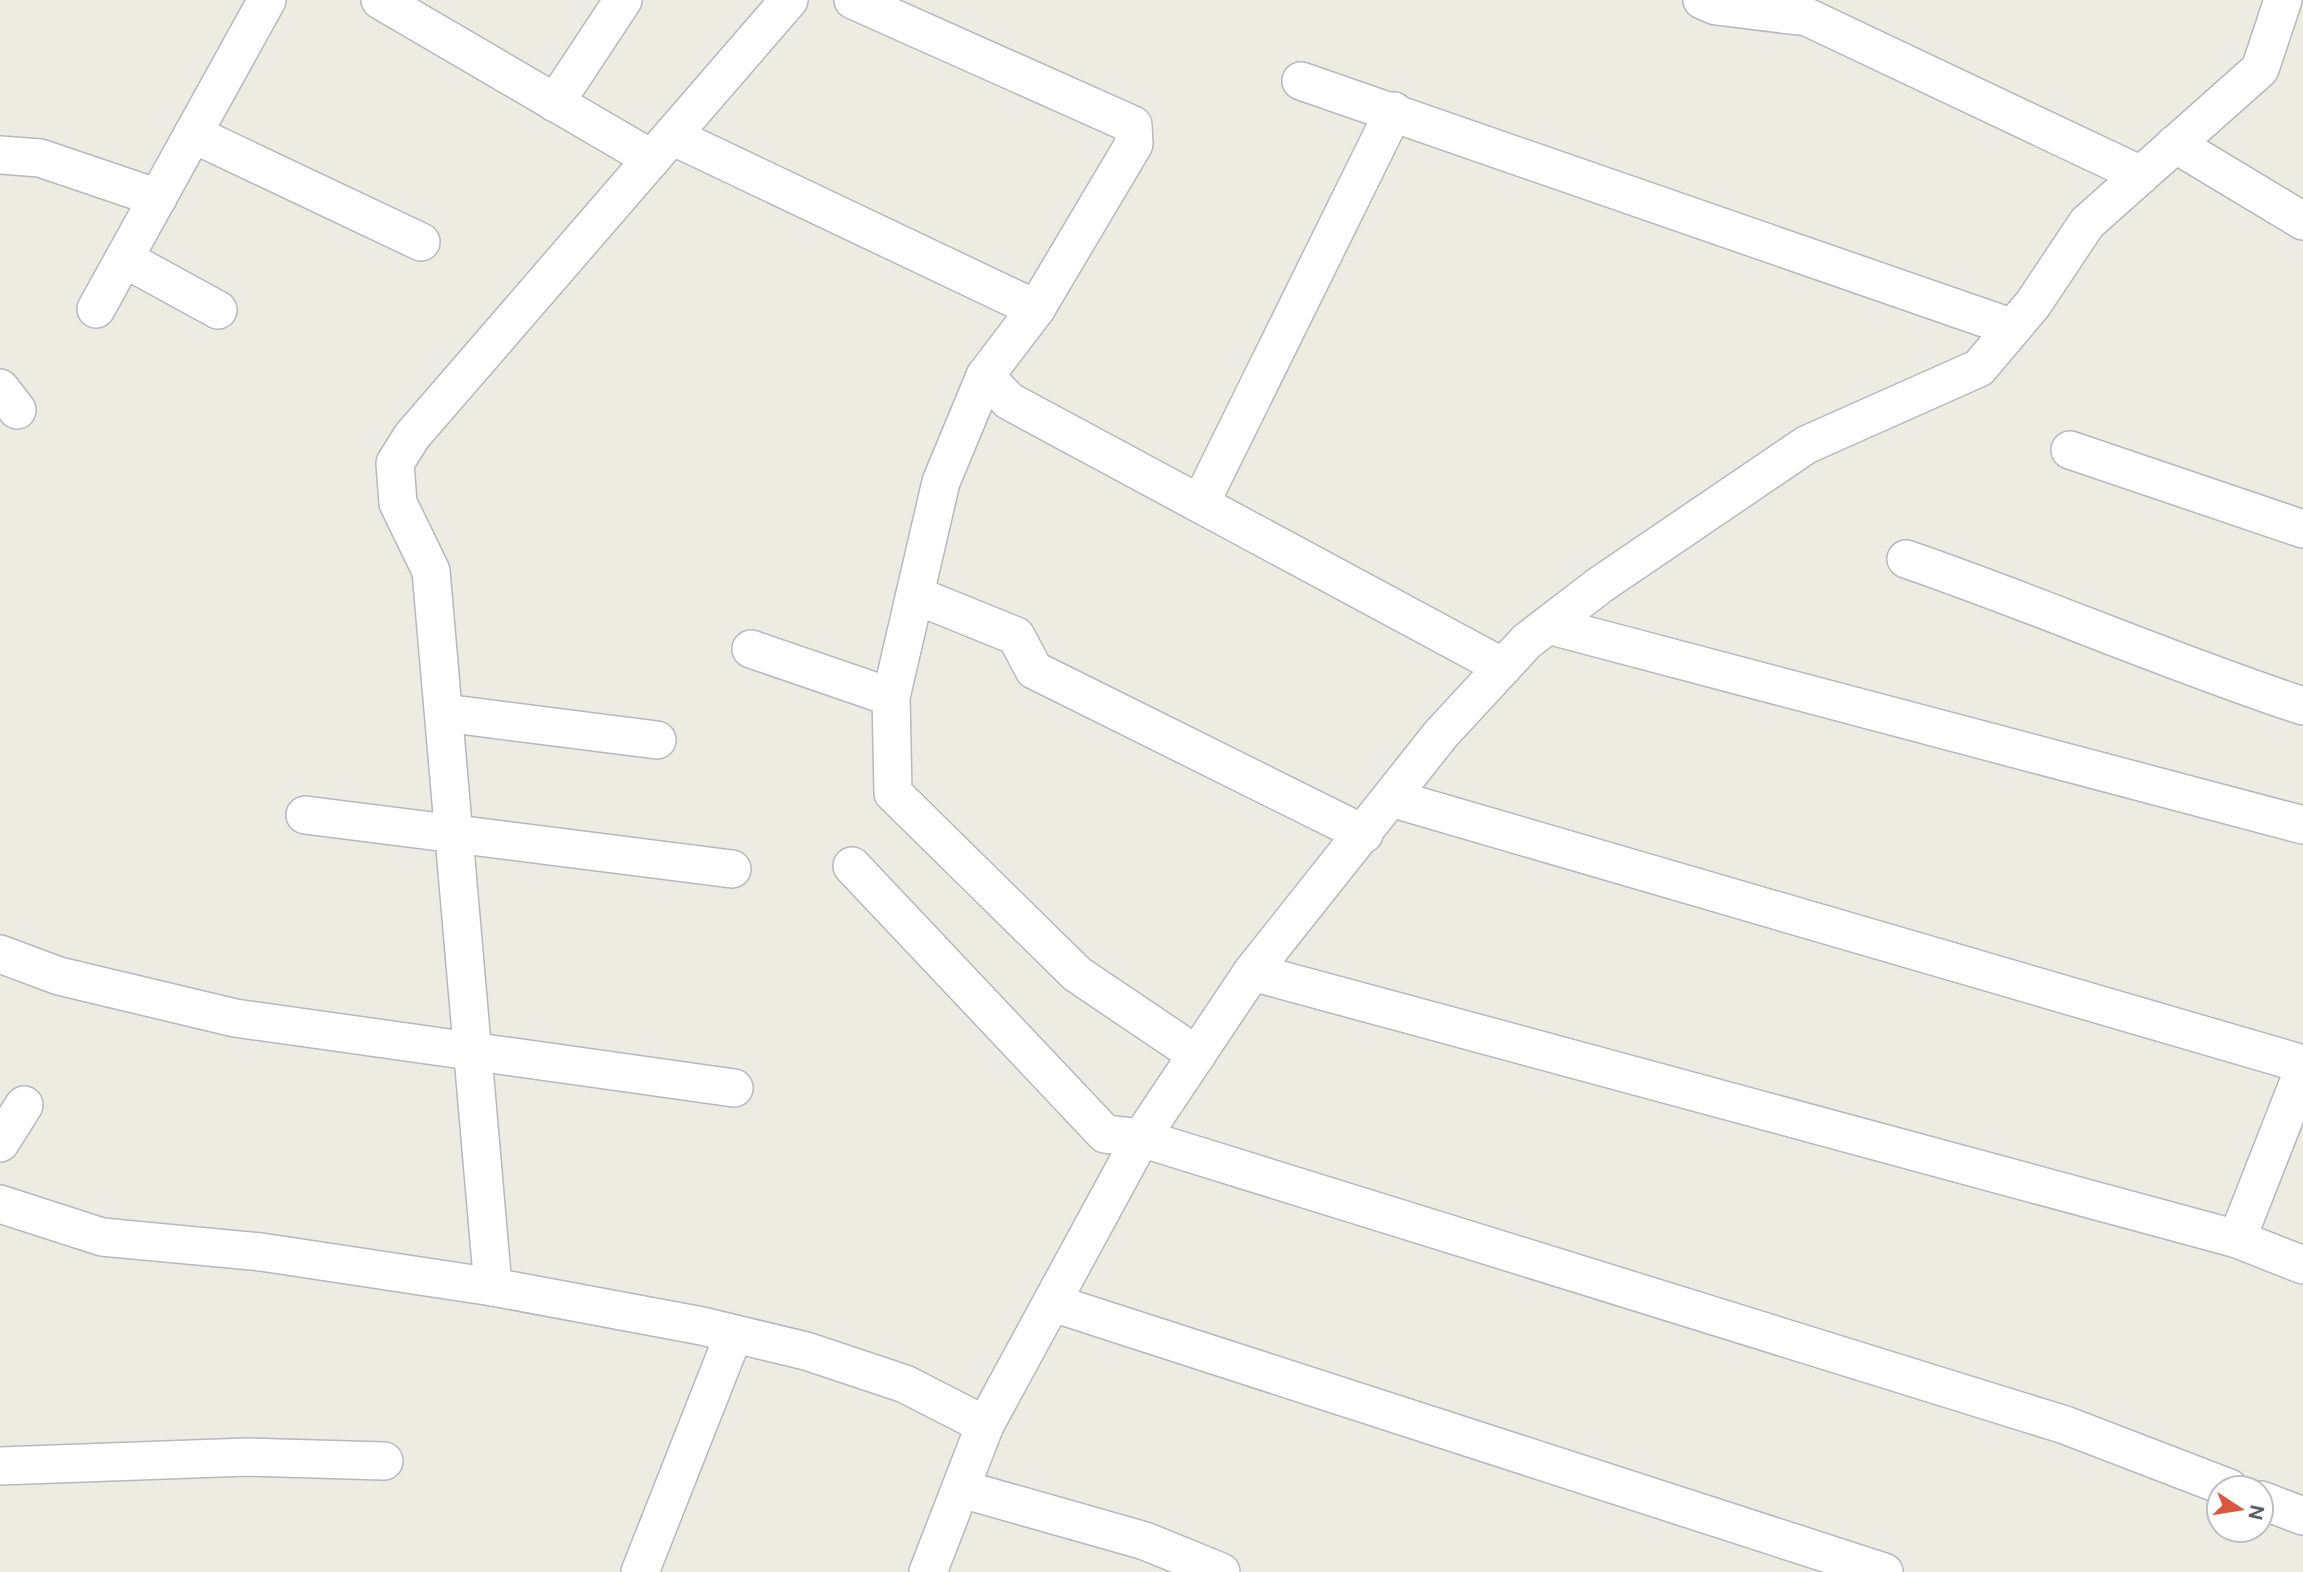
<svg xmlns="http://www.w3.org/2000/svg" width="2303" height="1572" font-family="'Public Sans',sans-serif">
  <rect width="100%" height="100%" fill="#edece3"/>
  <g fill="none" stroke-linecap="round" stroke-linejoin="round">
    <!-- minor casing -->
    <g stroke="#b6b8bc" stroke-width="40">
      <g id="minor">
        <path d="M380 0 652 159"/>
        <path d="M853 0 1133 125 1134 144 1036 309 985 376 1009 401 1503 667"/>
        <path d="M1702 0 1716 6 1807 17 2141 175"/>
        <path d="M1301 81 2013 328"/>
        <path d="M555 103 623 0"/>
        <path d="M193 134 421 242"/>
        <path d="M672 136 1036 309"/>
        <path d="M2175 144 2303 221"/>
        <path d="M0 155 40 158 158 198"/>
        <path d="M125 259 218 310"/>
        <path d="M96 309 267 0"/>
        <path d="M985 376 941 482 891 697 893 793 1077 974 1197 1055"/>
        <path d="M0 388 17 410"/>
        <path d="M2070 450 2303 529"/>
        <path d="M1200 504 1394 111"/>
        <path d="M1906 559C2040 605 2169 662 2303 706"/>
        <path d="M915 595 1016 636 1034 670 1364 834"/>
        <path d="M1548 625 2303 825"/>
        <path d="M751 649 891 697"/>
        <path d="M444 713 657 740"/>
        <path d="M1391 798 2303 1064"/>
        <path d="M305 815 732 869"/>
        <path d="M852 866 1105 1134 1141 1138 2065 1425 2229 1488"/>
        <path d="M0 954 59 976 235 1018 734 1088"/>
        <path d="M1252 972 2237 1239 2303 1265"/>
        <path d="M0 1143 24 1105"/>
        <path d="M0 1204 102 1237 261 1252 493 1287 702 1326 806 1351 905 1384 985 1425"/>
        <path d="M2237 1239 2303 1071"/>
        <path d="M493 1287 431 571 398 503 395 463 412 436 789 0"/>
        <path d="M1053 1303 1884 1572"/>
        <path d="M0 1466 247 1457 384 1461"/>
        <path d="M962 1489 1145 1541 1221 1572"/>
        <path d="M2261 1500 2303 1516"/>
        <path d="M640 1572 734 1334"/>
        <path d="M928 1572 985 1425 1141 1138 1252 972 1441 734 1527 641 1600 585 1806 445 1979 368 2033 304 2087 223 2260 69 2283 0"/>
      </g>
    </g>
    <!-- minor -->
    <use href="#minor" stroke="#fff" stroke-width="37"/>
  </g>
  <!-- north arrow -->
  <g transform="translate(2240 1509) rotate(102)"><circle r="33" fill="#ffffff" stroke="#bdbfc1" stroke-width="2"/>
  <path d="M0-5L12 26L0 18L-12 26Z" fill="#dc583a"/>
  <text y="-10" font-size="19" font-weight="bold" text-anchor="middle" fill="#5b5e63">N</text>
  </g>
</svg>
